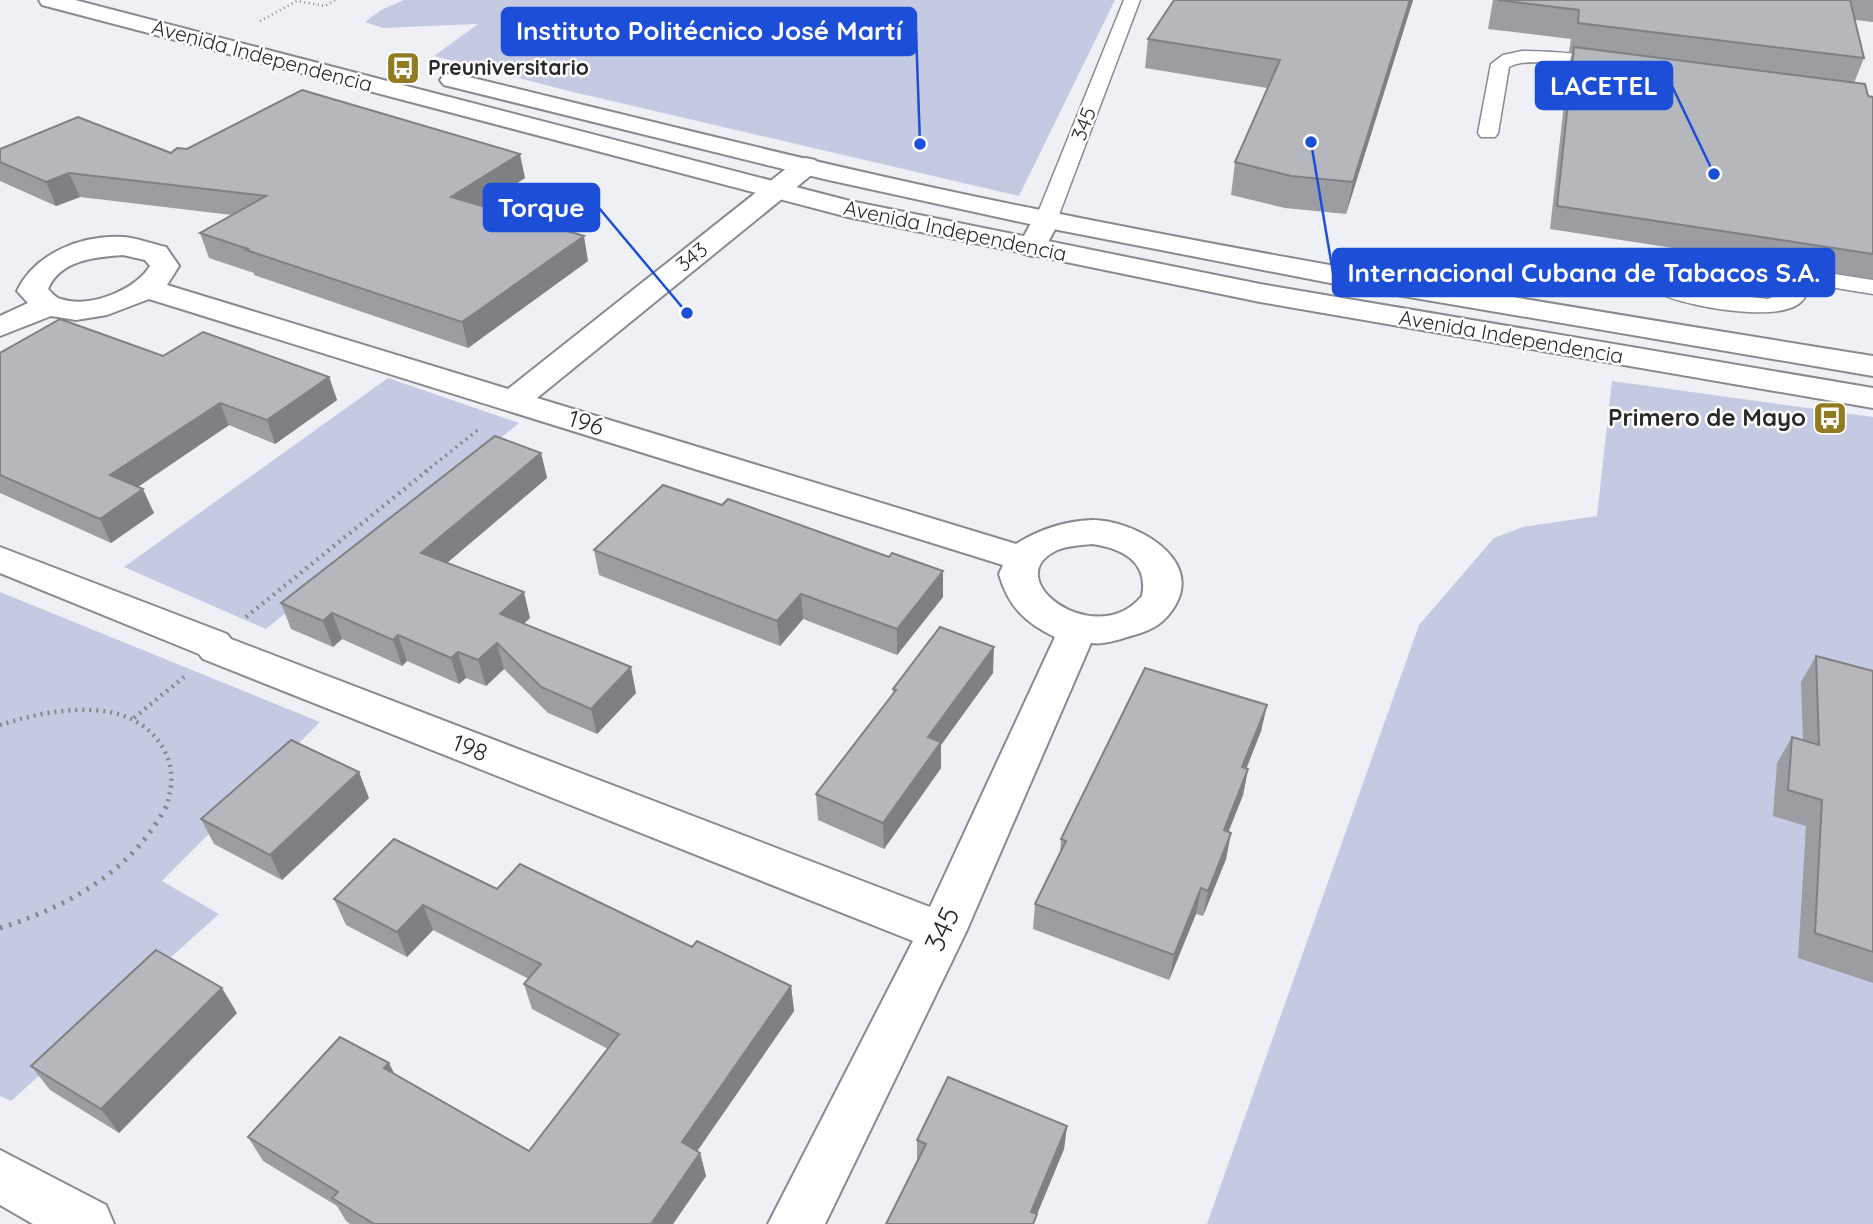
<svg xmlns="http://www.w3.org/2000/svg" width="1873" height="1224" font-family="Quicksand,sans-serif">
  <rect width="100%" height="100%" fill="#eef0f6"/>
  <!-- green -->
  <g fill="#c4cae2">
    <path d="M404 0H1115L1019 196 573 92 434 56 478 24 383 28 365 22 381 10Z"/>
    <path d="M388 378 519 423 266 629 124 567Z"/>
    <path d="M1612 381 1873 417V1224H1207L1419 625 1494 538 1523 527 1597 516Z"/>
    <path d="M0 592 320 722 162 881 219 914 11 1101 0 1096Z"/>
  </g>
  <g fill="none" stroke-linecap="round" stroke-linejoin="round">
    <!-- service casing -->
    <g stroke="#888a8f" stroke-width="3">
      <g id="service">
        <path d="M1124 0H1140L1057 220 1054 225H1038L1035 220Z"/>
        <path d="M1522 51C1541 51 1606 53 1618 66 1607 79 1536 52 1509 67L1498 133 1495 137H1481L1478 133 1491 64 1503 55Z"/>
        <path d="M1680 250 1873 280V294L1805 283C1805 287 1806 291 1806 294 1797 328 1688 306 1666 296 1655 291 1648 283 1642 274L1650 257ZM1680 264 1783 280V292L1768 299 1705 292 1681 286 1665 273 1667 267Z"/>
      </g>
    </g>
    <!-- minor casing -->
    <g stroke="#888a8f" stroke-width="4">
      <g id="minor">
        <path d="M806 158 815 160 819 166 815 172 537 398 1016 544C1038 530 1065 521 1092 520 1132 520 1202 556 1176 604 1166 622 1153 630 1134 635 1120 639 1105 645 1091 643L966 932 825 1224H768L913 941 203 659 199 654 0 573V547L227 634 231 639 930 907 1055 637C1025 623 1008 606 999 574L1003 565 149 299 107 315 76 320 51 316 0 336V316L28 303 17 291C35 253 81 235 123 237 137 238 152 244 166 247L179 266 167 285 508 389 797 160ZM123 255 145 260 150 266C136 290 88 309 61 299 56 298 52 293 48 289 60 260 95 257 123 255ZM1092 544C1122 548 1149 562 1142 596 1095 653 993 576 1060 549 1069 546 1082 545 1092 544Z"/>
        <path d="M1046 212 1056 214 1060 220 1042 253 1032 256 1022 253 1018 247 1036 214Z"/>
        <path d="M0 1150 106 1205 114 1224H33L0 1205Z"/>
      </g>
    </g>
    <!-- primary casing -->
    <g stroke="#888a8f" stroke-width="4">
      <g id="primary">
        <path d="M39 0H75L850 201 1260 284 1873 388V408L1260 302 848 217 42 5Z"/>
        <path d="M452 73C627 115 801 160 977 197 1274 259 1573 308 1873 356V376L1356 288 1048 228 824 179 444 85 440 80 444 75Z"/>
      </g>
    </g>
    <!-- path-far3 -->
    <path stroke="#85878b" stroke-width="2.5" stroke-dasharray="1 3.5" stroke-linecap="butt" d="M260 21 297 1 325 6 335 0"/>
    <!-- path-far2 -->
    <path stroke="#85878b" stroke-width="3.5" stroke-dasharray="2 4.5" stroke-linecap="butt" d="M425 472 479 429"/>
    <!-- path-far1 -->
    <g stroke="#85878b" stroke-width="4.5" stroke-dasharray="2 5" stroke-linecap="butt">
      <path d="M246 617 428 470"/>
      <path d="M134 718 184 677"/>
      <path d="M0 725C50 709 131 693 163 748 174 768 173 783 167 805"/>
    </g>
    <!-- path -->
    <path stroke="#85878b" stroke-width="5" stroke-dasharray="2.5 7" stroke-linecap="butt" d="M0 928C70 906 134 870 168 803"/>
    <!-- service -->
    <use href="#service" fill="#fff" fill-rule="evenodd"/>
    <!-- minor -->
    <use href="#minor" fill="#fff" fill-rule="evenodd"/>
    <!-- primary -->
    <use href="#primary" fill="#fff" fill-rule="evenodd"/>
  </g>
  <!-- wall -->
  <g fill="#9c9da3">
    <path d="M1413 0 1346 214 1285 208 1231 195 1235 162 1267 88 1145 68 1148 39Z"/>
    <path d="M1493 0H1873V22L1855 20 1864 58 1854 83 1868 96 1873 97V279L1550 229 1568 68 1572 53 1569 52 1571 39 1488 29Z"/>
    <path d="M0 149 171 153 525 178 481 206 588 261 468 348 254 275V273L209 258 200 233 232 215 80 197 56 206 0 181Z"/>
    <path d="M0 353 329 377 337 400 275 444 229 425 138 487 154 513 111 543 0 493Z"/>
    <path d="M541 453 547 478 447 563 530 618 524 623 636 693 597 734 548 713 504 669 486 686 466 678 459 684 407 661 402 666 342 639 333 647 291 629 281 603Z"/>
    <path d="M594 550 943 597 897 655 803 619 780 646 599 575Z"/>
    <path d="M1816 656 1873 671V983L1798 958 1806 826 1773 816 1777 763 1792 737 1803 741 1801 682Z"/>
    <path d="M993 673 941 745V768L884 849 818 820 816 794 893 694V689Z"/>
    <path d="M1267 705 1261 731 1246 768 1248 769 1243 795 1228 832 1231 833 1226 859 1203 916 1196 914 1169 980 1033 929 1035 904 1060 854 1061 839Z"/>
    <path d="M369 798 282 880 214 844 201 819Z"/>
    <path d="M497 889 692 947 791 986 794 1011 697 1151 700 1153 706 1176 673 1224H350L346 1221 337 1206 263 1161 248 1137 394 1074 529 1151 608 1049 532 1009 524 984 529 979 433 930 407 957 346 925 334 899Z"/>
    <path d="M237 1013 119 1133 50 1090 31 1066Z"/>
    <path d="M1067 1126 1064 1149 1037 1214 917 1162V1140Z"/>
  </g>
  <!-- shaded-wall -->
  <g fill="#7f8084">
    <path d="M1410 0H1413L1346 214 1353 182Z"/>
    <path d="M520 154 525 178 457 222 451 197Z"/>
    <path d="M69 173 80 197 56 206 46 182Z"/>
    <path d="M584 236 588 261 468 348 462 322Z"/>
    <path d="M329 377 337 400 275 444 267 420Z"/>
    <path d="M220 403 229 425 121 498 110 475Z"/>
    <path d="M541 453 547 478 429 578 421 553Z"/>
    <path d="M143 489 154 513 111 543 100 519Z"/>
    <path d="M943 571V597L897 655V629Z"/>
    <path d="M524 592 530 618 507 639 500 614Z"/>
    <path d="M801 594 803 619 780 646 777 621Z"/>
    <path d="M332 613 342 639 333 647 323 621Z"/>
    <path d="M398 635 407 661 402 666 393 640Z"/>
    <path d="M497 643 504 669 486 686 478 660Z"/>
    <path d="M994 647 993 673 941 745V768L884 849 883 823 928 737Z"/>
    <path d="M458 652 466 678 459 684 451 658Z"/>
    <path d="M631 667 636 693 597 734 591 709Z"/>
    <path d="M1267 705 1261 731 1237 793 1242 767Z"/>
    <path d="M1248 769 1243 795 1219 856 1224 830Z"/>
    <path d="M359 772 369 798 282 880 270 855Z"/>
    <path d="M1231 833 1226 859 1203 916 1208 891Z"/>
    <path d="M1201 888 1196 914 1169 980 1174 955Z"/>
    <path d="M423 905 433 930 407 957 397 932Z"/>
    <path d="M791 986 794 1011 687 1166 682 1142Z"/>
    <path d="M222 988 237 1013 119 1133 101 1109Z"/>
    <path d="M389 1063 401 1087 384 1068Z"/>
    <path d="M1067 1126 1064 1149 1033 1224 1031 1212Z"/>
    <path d="M700 1153 706 1176 673 1224H651Z"/>
  </g>
  <!-- building -->
  <g fill="#b5b7bd" stroke="#7f8084" stroke-width="2">
    <path d="M1174 0H1410L1353 182 1291 176 1235 162 1280 60 1148 39Z"/>
    <path d="M1498 0H1850L1864 58 1578 23 1579 10Z"/>
    <path d="M1574 47 1865 84 1868 96 1873 97V254L1557 206Z"/>
    <path d="M302 90 520 154 451 197 584 236 462 322 246 250 248 249 200 233 266 196 69 173 46 182 0 162V149L78 117 171 153 177 148 187 149Z"/>
    <path d="M60 319 163 356 203 332 329 377 267 420 220 403 110 475 143 489 100 519 0 475V353Z"/>
    <path d="M495 436 541 453 421 553 524 592 500 614 631 667 591 709 541 687 497 643 478 660 458 652 451 658 398 635 393 640 332 613 323 621 281 603Z"/>
    <path d="M663 485 722 505 728 499 889 557 892 553 943 571 897 629 801 594 777 621 594 550Z"/>
    <path d="M940 627 994 647 928 737 941 742 883 823 816 794 896 690 893 689Z"/>
    <path d="M1816 656 1873 671V952L1815 933 1822 800 1788 790 1792 737 1819 745Z"/>
    <path d="M1145 668 1267 705 1242 767 1248 769 1224 830 1231 833 1208 891 1201 888 1174 955 1035 904 1066 841 1061 839Z"/>
    <path d="M291 740 359 772 270 855 201 819Z"/>
    <path d="M394 839 497 889 520 864 692 947 697 941 791 986 682 1142 700 1153 651 1224H374L332 1198 338 1192 248 1137 340 1037 389 1063 384 1068 529 1151 619 1034 524 984 541 964 423 905 397 932 334 899Z"/>
    <path d="M156 950 222 988 101 1109 31 1066Z"/>
    <path d="M948 1077 1067 1126 1031 1212 1037 1214 1033 1224H886L926 1144 917 1140Z"/>
  </g>
  <!-- icons -->
  <defs>
    <g id="bus-square" transform="scale(1.75)"><rect x="-9" y="-9" width="18" height="18" rx="4" fill="#917b21" stroke="#fff"/><path d="M-5-6H5V4H4V6H2V4H-2V6H-4V4H-5ZM-3.5-4V0h7V-4ZM-3.5 1.2v1.5H-2V1.2ZM2 1.2v1.5H3.5V1.2Z" fill="#fff"/></g>
  </defs>
  <g fill-rule="evenodd">
    <use href="#bus-square" x="403" y="68"/>
    <use href="#bus-square" x="1830" y="418"/>
  </g>
  <g text-anchor="middle" stroke-width="5" stroke-linejoin="round" paint-order="stroke">
    <!-- far-street labels -->
    <g font-size="21" fill="#28292b" stroke="#fff">
      <text transform="translate(262 56) rotate(15)" y="7">Avenida Independencia</text>
      <text transform="translate(1084 124) rotate(-69)" y="7">345</text>
      <text transform="translate(955 231) rotate(12)" y="7">Avenida Independencia</text>
      <text transform="translate(692 257) rotate(-39)" y="7">343</text>
      <text transform="translate(1511 337) rotate(10)" y="7">Avenida Independencia</text>
    </g>
    <!-- far-poi labels -->
    <g font-size="21" font-weight="bold" fill="#28292b" stroke="#fff" text-anchor="start">
      <text x="428" y="75">Preuniversitario</text>
    </g>
    <!-- poi labels -->
    <g font-size="24" font-weight="bold" fill="#28292b" stroke="#fff" text-anchor="end">
      <text x="1806" y="426">Primero de Mayo</text>
    </g>
    <!-- street labels -->
    <g font-size="24" fill="#28292b" stroke="#fff">
      <text transform="translate(586 423) rotate(17)" y="8">196</text>
      <text transform="translate(470 748) rotate(21)" y="8">198</text>
    </g>
    <!-- near-street labels -->
    <g font-size="28" fill="#28292b" stroke="#fff">
      <text transform="translate(942 929) rotate(-65)" y="10">345</text>
    </g>
  </g>
  <!-- callouts -->
  <path fill="none" stroke="#1d4ed8" stroke-width="2.5" d="M920 144L916 31M1714 174L1672 86M687 313L599 208M1311 142L1333 273"/>
  <g fill="#1d4ed8" stroke="#fff" stroke-width="2.5">
    <circle cx="920" cy="144" r="7"/>
    <circle cx="1714" cy="174" r="7"/>
    <circle cx="687" cy="313" r="7"/>
    <circle cx="1311" cy="142" r="7"/>
  </g>
  <g fill="#1d4ed8" stroke="#1d4ed8" stroke-width="2.5">
    <rect x="502" y="8" width="414" height="47" rx="7"/>
    <rect x="1536" y="62" width="136" height="47" rx="7"/>
    <rect x="484" y="184" width="115" height="47" rx="7"/>
    <rect x="1333" y="249" width="501" height="47" rx="7"/>
  </g>
  <g font-size="26" text-anchor="middle" font-weight="bold" fill="#fff">
    <text x="709" y="40">Instituto Politécnico José Martí</text>
    <text x="1604" y="95">LACETEL</text>
    <text x="541" y="217">Torque</text>
    <text x="1584" y="282">Internacional Cubana de Tabacos S.A.</text>
  </g>
</svg>
